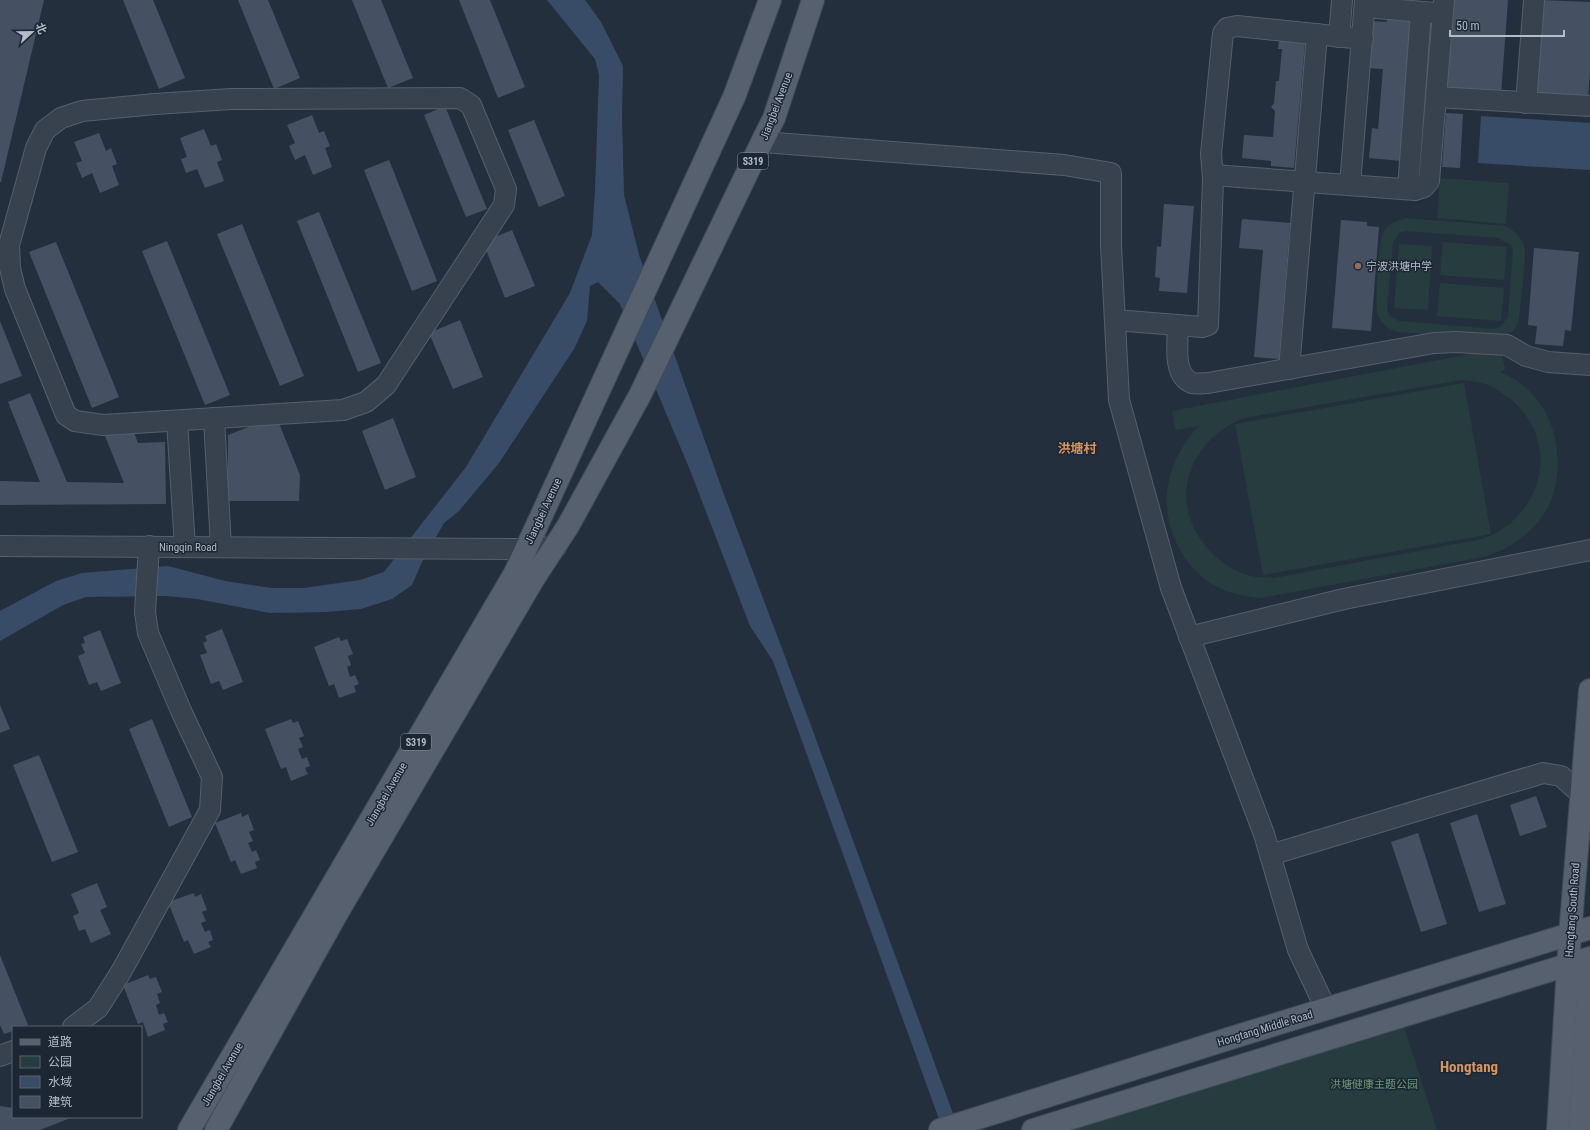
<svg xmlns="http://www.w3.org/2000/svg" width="1590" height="1130" font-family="'Roboto Condensed','Noto Sans SC',sans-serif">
  <rect width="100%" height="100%" fill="#242f3e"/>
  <!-- green -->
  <g fill="#263c3f" fill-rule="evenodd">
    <path d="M1440 178 1509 183 1506 224 1437 218Z"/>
    <path d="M1405 218 1506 226C1514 231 1524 239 1525 249 1526 256 1520 316 1518 323 1515 333 1503 338 1494 340L1398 332C1389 329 1382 325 1378 315 1374 308 1379 241 1383 233 1388 224 1396 221 1405 218ZM1406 231 1499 238 1511 245 1513 252 1508 317 1500 327 1494 329 1399 321 1389 315 1387 308 1393 242 1400 232Z"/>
    <path d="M1443 242 1507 247 1504 280 1440 275Z"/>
    <path d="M1399 244 1432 246 1428 310 1394 308Z"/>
    <path d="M1440 283 1504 288 1501 321 1437 316Z"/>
    <path d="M1501 348 1505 370 1500 372C1544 390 1564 436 1556 482 1554 491 1551 503 1546 511 1532 534 1509 549 1483 557L1260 598C1240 596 1222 592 1206 580 1179 561 1161 517 1168 485 1172 463 1183 442 1199 426L1175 430 1172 411ZM1461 380C1466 381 1473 381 1479 382 1494 386 1507 395 1518 406 1561 451 1539 519 1482 539L1274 578C1268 577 1261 578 1255 577 1238 574 1221 563 1209 550 1166 503 1188 440 1244 418Z"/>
    <path d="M1464 383 1491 534 1263 575 1235 424Z"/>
    <path d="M1404 1027 1437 1130H1068Z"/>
  </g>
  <!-- water -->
  <g fill="#394c67">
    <path d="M547 0H585L601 22 623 66 622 117 624 195 639 255 723 492 813 731 959 1130H943L773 661 750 626 690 470 620 304 598 282 590 286 587 321 574 349 499 463 459 511 444 523 422 562 412 585 392 599 361 609 326 612 270 613 197 599 167 596 86 597 63 605 0 641V611L56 581 82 573 168 566 225 581 271 588H304L360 580 384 572 466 467 570 293 592 235 595 191 599 75 595 59Z"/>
    <path d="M1481 116 1590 123V170L1478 163Z"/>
  </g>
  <!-- building -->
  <g fill="#455162">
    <path d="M0 0H44L1 182H0Z"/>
    <path d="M123 0H153L185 78 159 89Z"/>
    <path d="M238 0H268L300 78 274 89Z"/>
    <path d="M352 0H381L413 78 388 88Z"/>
    <path d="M459 0H490L525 87 498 98Z"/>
    <path d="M1449 0H1508L1501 94 1442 89Z"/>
    <path d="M1539 0 1590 2V69L1588 100 1532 95Z"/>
    <path d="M1387 15 1414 17 1402 161 1369 158 1372 128 1378 129 1383 69 1366 68 1370 21 1387 22Z"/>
    <path d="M1279 40 1305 42 1294 168 1271 166V161L1242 158 1244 135 1273 137 1275 111 1271 107 1274 103 1276 81H1279L1282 49H1278Z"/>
    <path d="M445 106 487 209 466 217 424 115Z"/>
    <path d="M1446 113 1463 114 1460 168 1442 167Z"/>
    <path d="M312 115 319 133 324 131 330 146 325 148 332 167 313 175 305 155 295 160 289 146 295 143 287 125Z"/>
    <path d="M534 120 565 196 539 207 508 130Z"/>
    <path d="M204 129 211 146 216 144 222 160 217 162 224 181 205 188 197 169 186 173 181 159 187 157 180 138Z"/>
    <path d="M99 133 106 151 111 148 117 164 112 166 119 185 100 193 92 173 82 178 76 163 82 161 74 142Z"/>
    <path d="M389 160 437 281 412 291 364 170Z"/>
    <path d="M1164 204 1194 206 1187 293 1159 291 1160 278 1155 277 1157 246 1161 247Z"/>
    <path d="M319 212 381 363 358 372 297 221Z"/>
    <path d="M1242 219 1290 223 1279 359 1254 357 1263 250 1239 248Z"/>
    <path d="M1341 220 1367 222V226L1379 227 1371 331 1332 328Z"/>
    <path d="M242 224 304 376 280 386 217 234Z"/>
    <path d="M512 230 535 286 505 298 483 242Z"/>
    <path d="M167 241 230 395 205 405 142 251Z"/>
    <path d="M56 242 119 397 92 408 29 252Z"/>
    <path d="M1534 248 1579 252 1571 331 1565 330 1563 346 1535 344 1537 326 1528 325Z"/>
    <path d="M460 320 483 377 453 389 429 333Z"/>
    <path d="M0 321 22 376 0 384Z"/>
    <path d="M30 393 67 482 124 483 105 436 131 425 138 443 165 442 166 504 0 505V481L40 482 8 402Z"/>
    <path d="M276 416 300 475 299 501H228V435Z"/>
    <path d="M393 418 416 477 385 490 362 431Z"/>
    <path d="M222 629 243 682 223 690 219 681 211 684 200 655 207 653 203 643 207 641 205 636Z"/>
    <path d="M100 630 121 683 101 691 97 682 89 685 78 656 85 653 81 644 85 643 83 637Z"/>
    <path d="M339 637 341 641 347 639 353 654 348 656 351 665 347 667 350 677 355 675 359 684 354 686 356 692 339 698 334 684 329 686 314 647Z"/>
    <path d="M0 705 10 729 0 733Z"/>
    <path d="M152 719 192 817 169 827 129 729Z"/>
    <path d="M291 719 293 723 298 721 304 736 299 738 303 747 298 749 302 759 307 757 310 766 305 768 308 774 291 781 286 767 281 769 265 729Z"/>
    <path d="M39 755 78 852 52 862 13 765Z"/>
    <path d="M1536 796 1547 827 1520 836 1510 805Z"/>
    <path d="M241 813 242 817 248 814 254 830 249 832 253 841 248 843 252 852 256 850 260 860 255 862 257 868 241 874 235 860 231 862 215 823Z"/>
    <path d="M1477 814 1506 904 1479 912 1450 823Z"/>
    <path d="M1418 833 1447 924 1421 932 1391 842Z"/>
    <path d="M97 883 107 907 100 910 111 934 91 943 85 929 79 931 73 916 79 913 71 894Z"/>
    <path d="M194 893 195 897 201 894 207 910 202 912 206 921 201 923 205 932 210 930 213 940 208 942 211 947 194 954 188 940 184 942 168 902Z"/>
    <path d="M0 955 28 1025 22 1027H13V1031L4 1034 0 1025Z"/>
    <path d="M148 975 150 979 156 977 162 992 157 994 160 1003 156 1005 159 1015 164 1013 168 1022 163 1024 165 1030 148 1037 143 1022 138 1024 123 985Z"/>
    <path d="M0 1106 13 1108V1117H73L40 1130H0Z"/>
  </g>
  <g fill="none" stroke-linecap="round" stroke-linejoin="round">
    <!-- minor casing -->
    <g stroke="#565f6c" stroke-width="22">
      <g id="minor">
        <path d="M1365 7 1435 13"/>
        <path d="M1339 37 1342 0"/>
        <path d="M1436 97 1590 106"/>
        <path d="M460 98 471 105 506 189 504 205 386 385 366 402 343 410 103 425 75 421 66 415 15 289 10 268 9 245 36 148 45 130 61 118 82 111 155 104 231 99Z"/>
        <path d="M1526 103 1534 0"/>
        <path d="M762 142 1064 165 1111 173V245L1119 400 1171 588 1264 834 1298 950 1326 1009"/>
        <path d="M1213 175 1415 190 1424 187 1429 181 1444 0"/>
        <path d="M1350 185 1365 0"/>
        <path d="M1408 189 1421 12"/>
        <path d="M1115 320 1202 327 1208 325 1213 179 1211 154 1223 33 1227 28 1237 26 1363 39"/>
        <path d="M1178 325C1178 342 1172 375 1192 383 1196 384 1203 383 1208 383L1434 343 1456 342 1507 345 1526 356 1548 362 1590 365"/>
        <path d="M1289 369 1317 34"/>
        <path d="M214 418 221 547"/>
        <path d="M177 421 185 547"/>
        <path d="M0 546 526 549 556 547"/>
        <path d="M1189 637 1344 599 1590 550"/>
        <path d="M1270 855 1543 773 1561 776 1581 794"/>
        <path d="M73 1027 98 1008 121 972 210 810 212 777 182 713 148 633 145 612 149 546"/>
        <path d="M0 1056 13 1051"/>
      </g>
    </g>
    <!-- major casing -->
    <g stroke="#414a57" stroke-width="24">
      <g id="major">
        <path d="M189 1130 515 573 734 97 770 0"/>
        <path d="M216 1130 336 915 534 578 568 526 640 395 762 142 774 118 813 0"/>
        <path d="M940 1130 1231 1038 1590 928"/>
        <path d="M1033 1130 1590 958"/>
        <path d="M1558 1130 1570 935 1590 690"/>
        <path d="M1580 1130 1590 958"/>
      </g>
    </g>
    <!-- minor -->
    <use href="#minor" stroke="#38414e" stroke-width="20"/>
    <!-- major -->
    <use href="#major" stroke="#56606e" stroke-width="22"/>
  </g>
  <!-- markers -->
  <circle fill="#8d6e63" stroke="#1d2633" stroke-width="1.5" cx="1358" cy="266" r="4"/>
  <g text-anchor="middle" stroke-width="3" stroke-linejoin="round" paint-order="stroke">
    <!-- shield labels -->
    <g fill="#1d2633" stroke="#878f9c" stroke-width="1">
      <rect x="738" y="153" width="30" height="16" rx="3"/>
      <rect x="401" y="734" width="30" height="16" rx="3"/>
    </g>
    <g font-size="10" font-weight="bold" fill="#b4bcc9">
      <text x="753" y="165">S319</text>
      <text x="416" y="746">S319</text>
    </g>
    <!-- street labels -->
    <g font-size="11" fill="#b4bcc9" stroke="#1d2633">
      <text transform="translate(776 106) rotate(-69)" y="4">Jiangbei Avenue</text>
      <text transform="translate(543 511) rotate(-65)" y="4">Jiangbei Avenue</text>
      <text x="188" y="551">Ningqin Road</text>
      <text transform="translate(386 794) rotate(-60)" y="4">Jiangbei Avenue</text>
      <text transform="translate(1572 910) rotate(-86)" y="4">Hongtang South Road</text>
      <text transform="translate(1265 1028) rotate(-17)" y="4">Hongtang Middle Road</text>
      <text transform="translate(222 1074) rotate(-60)" y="4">Jiangbei Avenue</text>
    </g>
    <!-- poi labels -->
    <g font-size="11" fill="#b4bcc9" stroke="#1d2633" text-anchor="start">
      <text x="1366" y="270">宁波洪塘中学</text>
    </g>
    <!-- park labels -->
    <g font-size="11" fill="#6b9a76" stroke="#1d2633">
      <text x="1374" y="1088">洪塘健康主题公园</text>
    </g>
    <!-- quarter labels -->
    <g font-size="13" font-weight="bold" fill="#d59563" stroke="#1d2633">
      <text x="1077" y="453">洪塘村</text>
    </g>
    <!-- district labels -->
    <g font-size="15" font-weight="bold" fill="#d59563" stroke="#1d2633">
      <text x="1469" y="1072">Hongtang</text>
    </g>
  </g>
  <!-- legend -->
  <rect x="12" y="1026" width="130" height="92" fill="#1d2633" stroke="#59626f"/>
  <rect x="20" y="1039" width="20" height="6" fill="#56606e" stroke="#59626f"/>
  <text x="48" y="1046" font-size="12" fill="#b4bcc9">道路</text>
  <rect x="20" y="1056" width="20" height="12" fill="#263c3f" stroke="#59626f"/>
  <text x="48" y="1066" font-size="12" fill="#b4bcc9">公园</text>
  <rect x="20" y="1076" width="20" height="12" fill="#394c67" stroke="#59626f"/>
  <text x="48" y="1086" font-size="12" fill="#b4bcc9">水域</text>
  <rect x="20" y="1096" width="20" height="12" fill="#455162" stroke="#59626f"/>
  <text x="48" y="1106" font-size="12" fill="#b4bcc9">建筑</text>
  <!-- north arrow -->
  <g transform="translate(32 32) rotate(68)" stroke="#1d2633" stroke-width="3" paint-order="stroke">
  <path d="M0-3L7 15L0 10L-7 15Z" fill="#b4bcc9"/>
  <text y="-6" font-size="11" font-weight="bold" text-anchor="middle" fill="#b4bcc9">北</text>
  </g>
  <!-- scale -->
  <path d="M1450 30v6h114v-6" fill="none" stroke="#b4bcc9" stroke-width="2"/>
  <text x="1456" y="30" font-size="12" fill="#b4bcc9" stroke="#1d2633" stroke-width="3" paint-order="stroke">50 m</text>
</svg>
